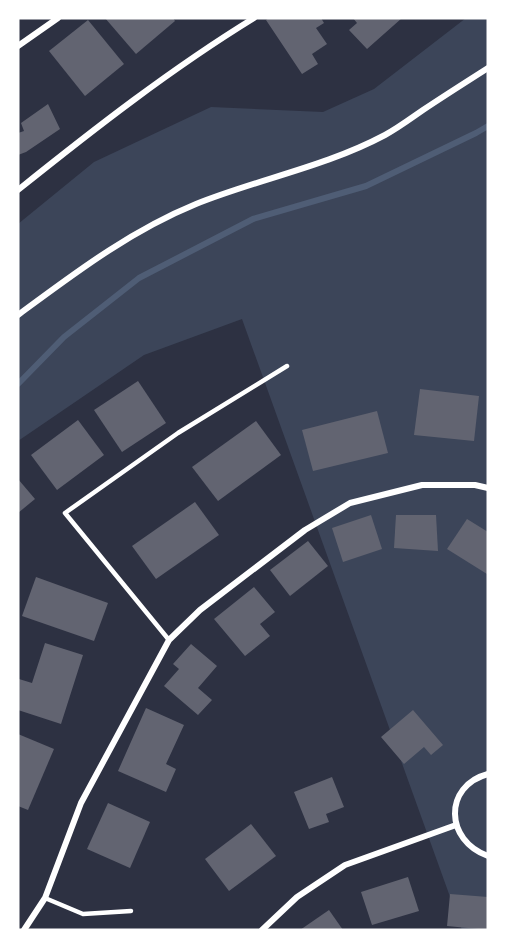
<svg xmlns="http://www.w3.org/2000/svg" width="506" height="948" font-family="Mulish,sans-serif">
  <rect width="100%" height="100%" fill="#2d3142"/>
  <!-- green -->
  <path fill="#3c4559" d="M466 18H488V930H462L242 319 144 355 18 441V224L94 162 211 107 323 112 374 89Z"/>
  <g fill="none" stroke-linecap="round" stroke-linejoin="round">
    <!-- stream -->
    <path stroke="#4f5d75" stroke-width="6" d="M18 384 64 337 139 278 253 219 366 186 476 133 488 126"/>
  </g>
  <!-- building -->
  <g fill="#626471">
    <path d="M105 18H173L175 21 136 54Z"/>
    <path d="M269 18H321L324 23 316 28 327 44 312 54 318 64 302 74 266 20Z"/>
    <path d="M353 18H402L367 49 349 30 357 23Z"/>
    <path d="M88 20 124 64 85 96 49 51Z"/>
    <path d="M48 104 60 129 26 152 18 155V133L24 131 21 123Z"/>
    <path d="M138 381 166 423 122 452 94 410Z"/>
    <path d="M420 389 479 396 474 441 414 435Z"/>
    <path d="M377 411 388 453 313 471 302 430Z"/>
    <path d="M78 420 104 455 57 490 31 455Z"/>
    <path d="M256 421 281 455 218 501 192 467Z"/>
    <path d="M18 479 35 499 18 513Z"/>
    <path d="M195 502 219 535 156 579 132 546Z"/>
    <path d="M371 515 382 549 343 562 332 528Z"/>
    <path d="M396 515H436L438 551 394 548Z"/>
    <path d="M467 519 488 532 487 574 447 549Z"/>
    <path d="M308 541 328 566 290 596 270 570Z"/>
    <path d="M36 577 108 603 94 641 22 616Z"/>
    <path d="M254 587 275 612 260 624 270 636 245 656 214 619Z"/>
    <path d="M45 643 83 655 61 724 18 710 19 679 32 683Z"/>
    <path d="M191 644 217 666 198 688 212 700 198 715 164 686 179 669 173 664Z"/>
    <path d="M146 708 184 725 166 764 176 769 166 792 118 771Z"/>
    <path d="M413 710 443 745 431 755 424 747 404 764 381 737Z"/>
    <path d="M18 734 54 749 28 810 18 806Z"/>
    <path d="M332 777 344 807 326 814 329 822 309 829 294 792Z"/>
    <path d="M108 803 150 822 130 868 87 849Z"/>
    <path d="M251 824 276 856 229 891 205 859Z"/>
    <path d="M408 877 419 911 372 925 361 892Z"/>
    <path d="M450 894 488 897V930L447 926Z"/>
    <path d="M329 910 343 930H300Z"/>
  </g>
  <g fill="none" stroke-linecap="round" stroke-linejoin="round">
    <!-- service -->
    <g stroke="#fff" stroke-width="4.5">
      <path d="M169 640 65 513 178 433 287 366"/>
      <path d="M45 898 83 914 131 911"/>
    </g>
    <!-- minor -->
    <g stroke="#fff" stroke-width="6">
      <path d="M18 46 58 18"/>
      <path d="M18 190C94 129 171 69 254 18"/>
      <path d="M18 315C75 273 130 231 196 204 258 179 325 167 385 135 398 128 410 119 423 110 444 96 466 82 488 68"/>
      <path d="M488 774C443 786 445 841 488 856"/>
      <path d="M24 930 45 898 81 803 169 640 200 610 305 530 350 503 422 485H475L488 488"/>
      <path d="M262 930 297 897 345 865 456 825"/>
    </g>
  </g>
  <!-- border -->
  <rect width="506" height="948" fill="none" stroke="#ffffff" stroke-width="39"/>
</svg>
